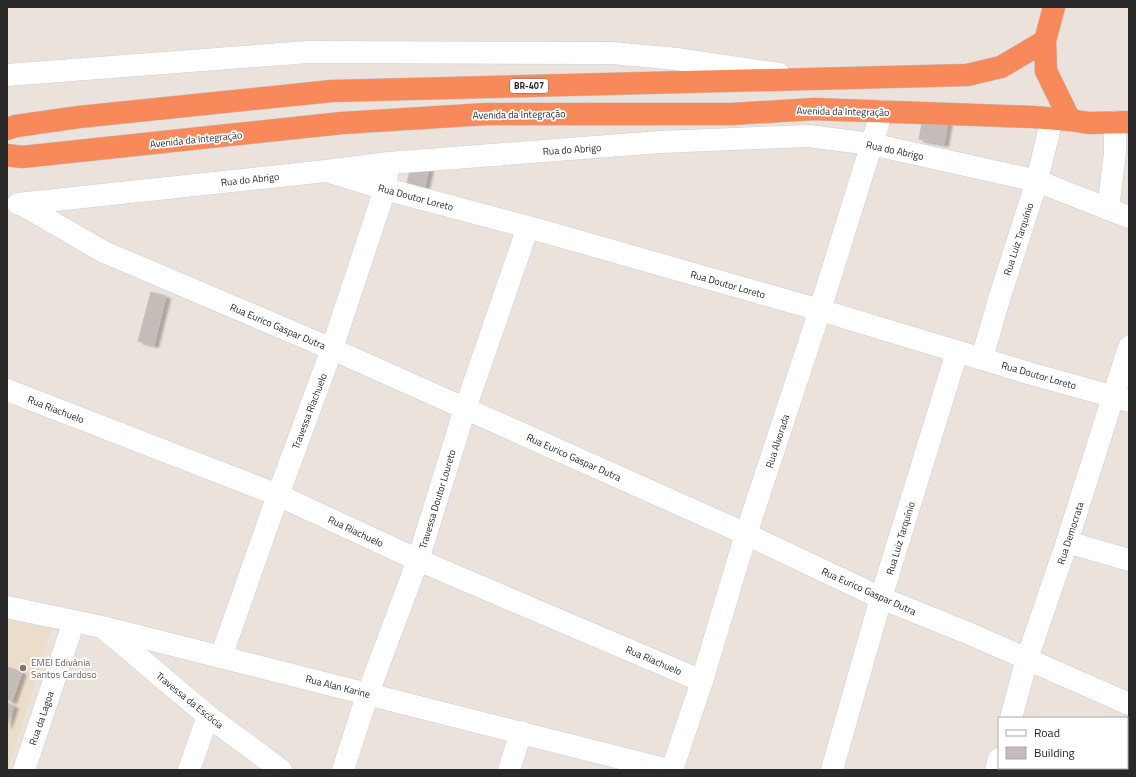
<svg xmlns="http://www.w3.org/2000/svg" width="1136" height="777" font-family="'Titillium Web',sans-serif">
  <defs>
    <filter id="shadow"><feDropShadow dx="4.5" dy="2.5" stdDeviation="1" flood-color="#0004"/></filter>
  </defs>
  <rect width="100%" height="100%" fill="#ebe2db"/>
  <!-- education -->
  <path fill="#ecddcb" d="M7 619 52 628 8 770H7Z"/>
  <!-- building -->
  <g fill="#c3bcb8" stroke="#c6beb5" filter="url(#shadow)">
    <path d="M923 118 948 121 944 144 919 139Z"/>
    <path d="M429 168 425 186 407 183 410 170Z"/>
    <path d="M151 292 166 296 154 345 138 341Z"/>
    <path d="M7 667 22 672 12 701 7 699Z"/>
    <path d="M7 703 14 706 7 726Z"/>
  </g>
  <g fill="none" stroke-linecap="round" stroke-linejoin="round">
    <!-- minor casing -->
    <g stroke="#cacfda" stroke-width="23">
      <g id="minor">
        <path d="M7 75 308 52 612 53 677 59 779 74"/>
        <path d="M333 173 385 189 528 227 820 310 1032 374 1129 401"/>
        <path d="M18 204 326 171 389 163 660 142 808 136 871 144 1037 181 1129 217"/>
        <path d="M21 204 104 252 332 349 746 534 881 598 968 633 1129 704"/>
        <path d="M1108 209 1115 153V122"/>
        <path d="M982 358 1000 296 1037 181 1052 118"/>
        <path d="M7 390 278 495 418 560 702 681"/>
        <path d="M1067 542 1129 560"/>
        <path d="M7 607 102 627 668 770"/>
        <path d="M106 630 208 716 281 770"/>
        <path d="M221 657 278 495 332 349 385 189 387 174"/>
        <path d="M1011 718 1027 659 1067 542 1129 347"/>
        <path d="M24 770 74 621"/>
        <path d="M189 770 208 716"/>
        <path d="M343 770 368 693 418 560 465 409 528 227"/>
        <path d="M509 770 521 732"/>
        <path d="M672 770 702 681 746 534 820 310 882 111"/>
        <path d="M832 770 881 598 957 352"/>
        <path d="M996 770 999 759"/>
      </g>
    </g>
    <!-- highway casing -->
    <g stroke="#c3c3c3" stroke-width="23">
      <g id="highway">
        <path d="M1054 7 1045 41 1046 71 1070 120"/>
        <path d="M7 129 16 126 79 117 332 91 967 75 1001 67 1045 41"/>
        <path d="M7 155 22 157 342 123 487 114H732L814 109 1033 117 1070 120 1089 123 1129 122"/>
      </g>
    </g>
    <!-- minor -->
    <use href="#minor" stroke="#fff" stroke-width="22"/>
    <!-- highway -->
    <use href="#highway" stroke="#f7895a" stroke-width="22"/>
  </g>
  <!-- markers -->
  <circle fill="#8d6e63" stroke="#fff" stroke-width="1.5" cx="23" cy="668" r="4"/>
  <g text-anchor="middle" stroke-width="3.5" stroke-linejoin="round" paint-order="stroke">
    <!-- shield labels -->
    <rect fill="#fff" stroke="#696969" stroke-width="1" x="510" y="79" width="38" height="14" rx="3"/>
    <g font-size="9" font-weight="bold" fill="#292929">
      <text x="529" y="89">BR-407</text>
    </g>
    <!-- street labels -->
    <g font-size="10" fill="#292929" stroke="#fff">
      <text transform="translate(843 111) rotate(1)" y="4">Avenida da Integração</text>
      <text transform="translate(519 114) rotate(-1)" y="4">Avenida da Integração</text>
      <text transform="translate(196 139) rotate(-6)" y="4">Avenida da Integração</text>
      <text transform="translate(572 149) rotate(-4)" y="4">Rua do Abrigo</text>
      <text transform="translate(895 150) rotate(12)" y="4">Rua do Abrigo</text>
      <text transform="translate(250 179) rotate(-6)" y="4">Rua do Abrigo</text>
      <text transform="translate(416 197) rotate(15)" y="4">Rua Doutor Loreto</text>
      <text transform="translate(1018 239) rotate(-72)" y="4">Rua Luiz Tarquínio</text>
      <text transform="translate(728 284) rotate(16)" y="4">Rua Doutor Loreto</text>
      <text transform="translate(278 326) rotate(23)" y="4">Rua Eurico Gaspar Dutra</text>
      <text transform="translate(1039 375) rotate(16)" y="4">Rua Doutor Loreto</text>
      <text transform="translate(56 409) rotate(21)" y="4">Rua Riachuelo</text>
      <text transform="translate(309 411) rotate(-69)" y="4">Travessa Riachuelo</text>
      <text transform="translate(777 441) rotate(-72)" y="4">Rua Alvorada</text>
      <text transform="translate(574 457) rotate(24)" y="4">Rua Eurico Gaspar Dutra</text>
      <text transform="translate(437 499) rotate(-73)" y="4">Travessa Doutor Loureto</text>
      <text transform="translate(356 531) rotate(25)" y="4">Rua Riachuelo</text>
      <text transform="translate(1070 533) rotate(-72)" y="4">Rua Democrata</text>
      <text transform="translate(900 538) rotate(-73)" y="4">Rua Luiz Tarquínio</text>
      <text transform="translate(869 591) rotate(24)" y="4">Rua Eurico Gaspar Dutra</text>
      <text transform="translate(654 660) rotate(23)" y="4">Rua Riachuelo</text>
      <text transform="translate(338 686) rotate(14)" y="4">Rua Alan Karine</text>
      <text transform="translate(190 700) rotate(39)" y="4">Travessa da Escócia</text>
      <text transform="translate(41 718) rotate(-71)" y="4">Rua da Lagoa</text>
    </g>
    <!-- education labels -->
    <g font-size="10" fill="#785e54" stroke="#fff" text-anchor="start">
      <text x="31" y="666">EMEI Edivânia<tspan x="31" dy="12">Santos Cardoso</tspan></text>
    </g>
  </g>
  <!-- border -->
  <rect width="1136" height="777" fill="none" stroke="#292929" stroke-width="16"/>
  <!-- legend -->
  <rect x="998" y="717" width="130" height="52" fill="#ffffff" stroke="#a9a9a9"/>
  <rect x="1006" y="730" width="20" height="6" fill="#ffffff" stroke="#a9a9a9"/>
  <text x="1034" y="737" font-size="12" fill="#292929">Road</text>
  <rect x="1006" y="747" width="20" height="12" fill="#c3bcb8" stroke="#a9a9a9"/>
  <text x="1034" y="757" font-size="12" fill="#292929">Building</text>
</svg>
